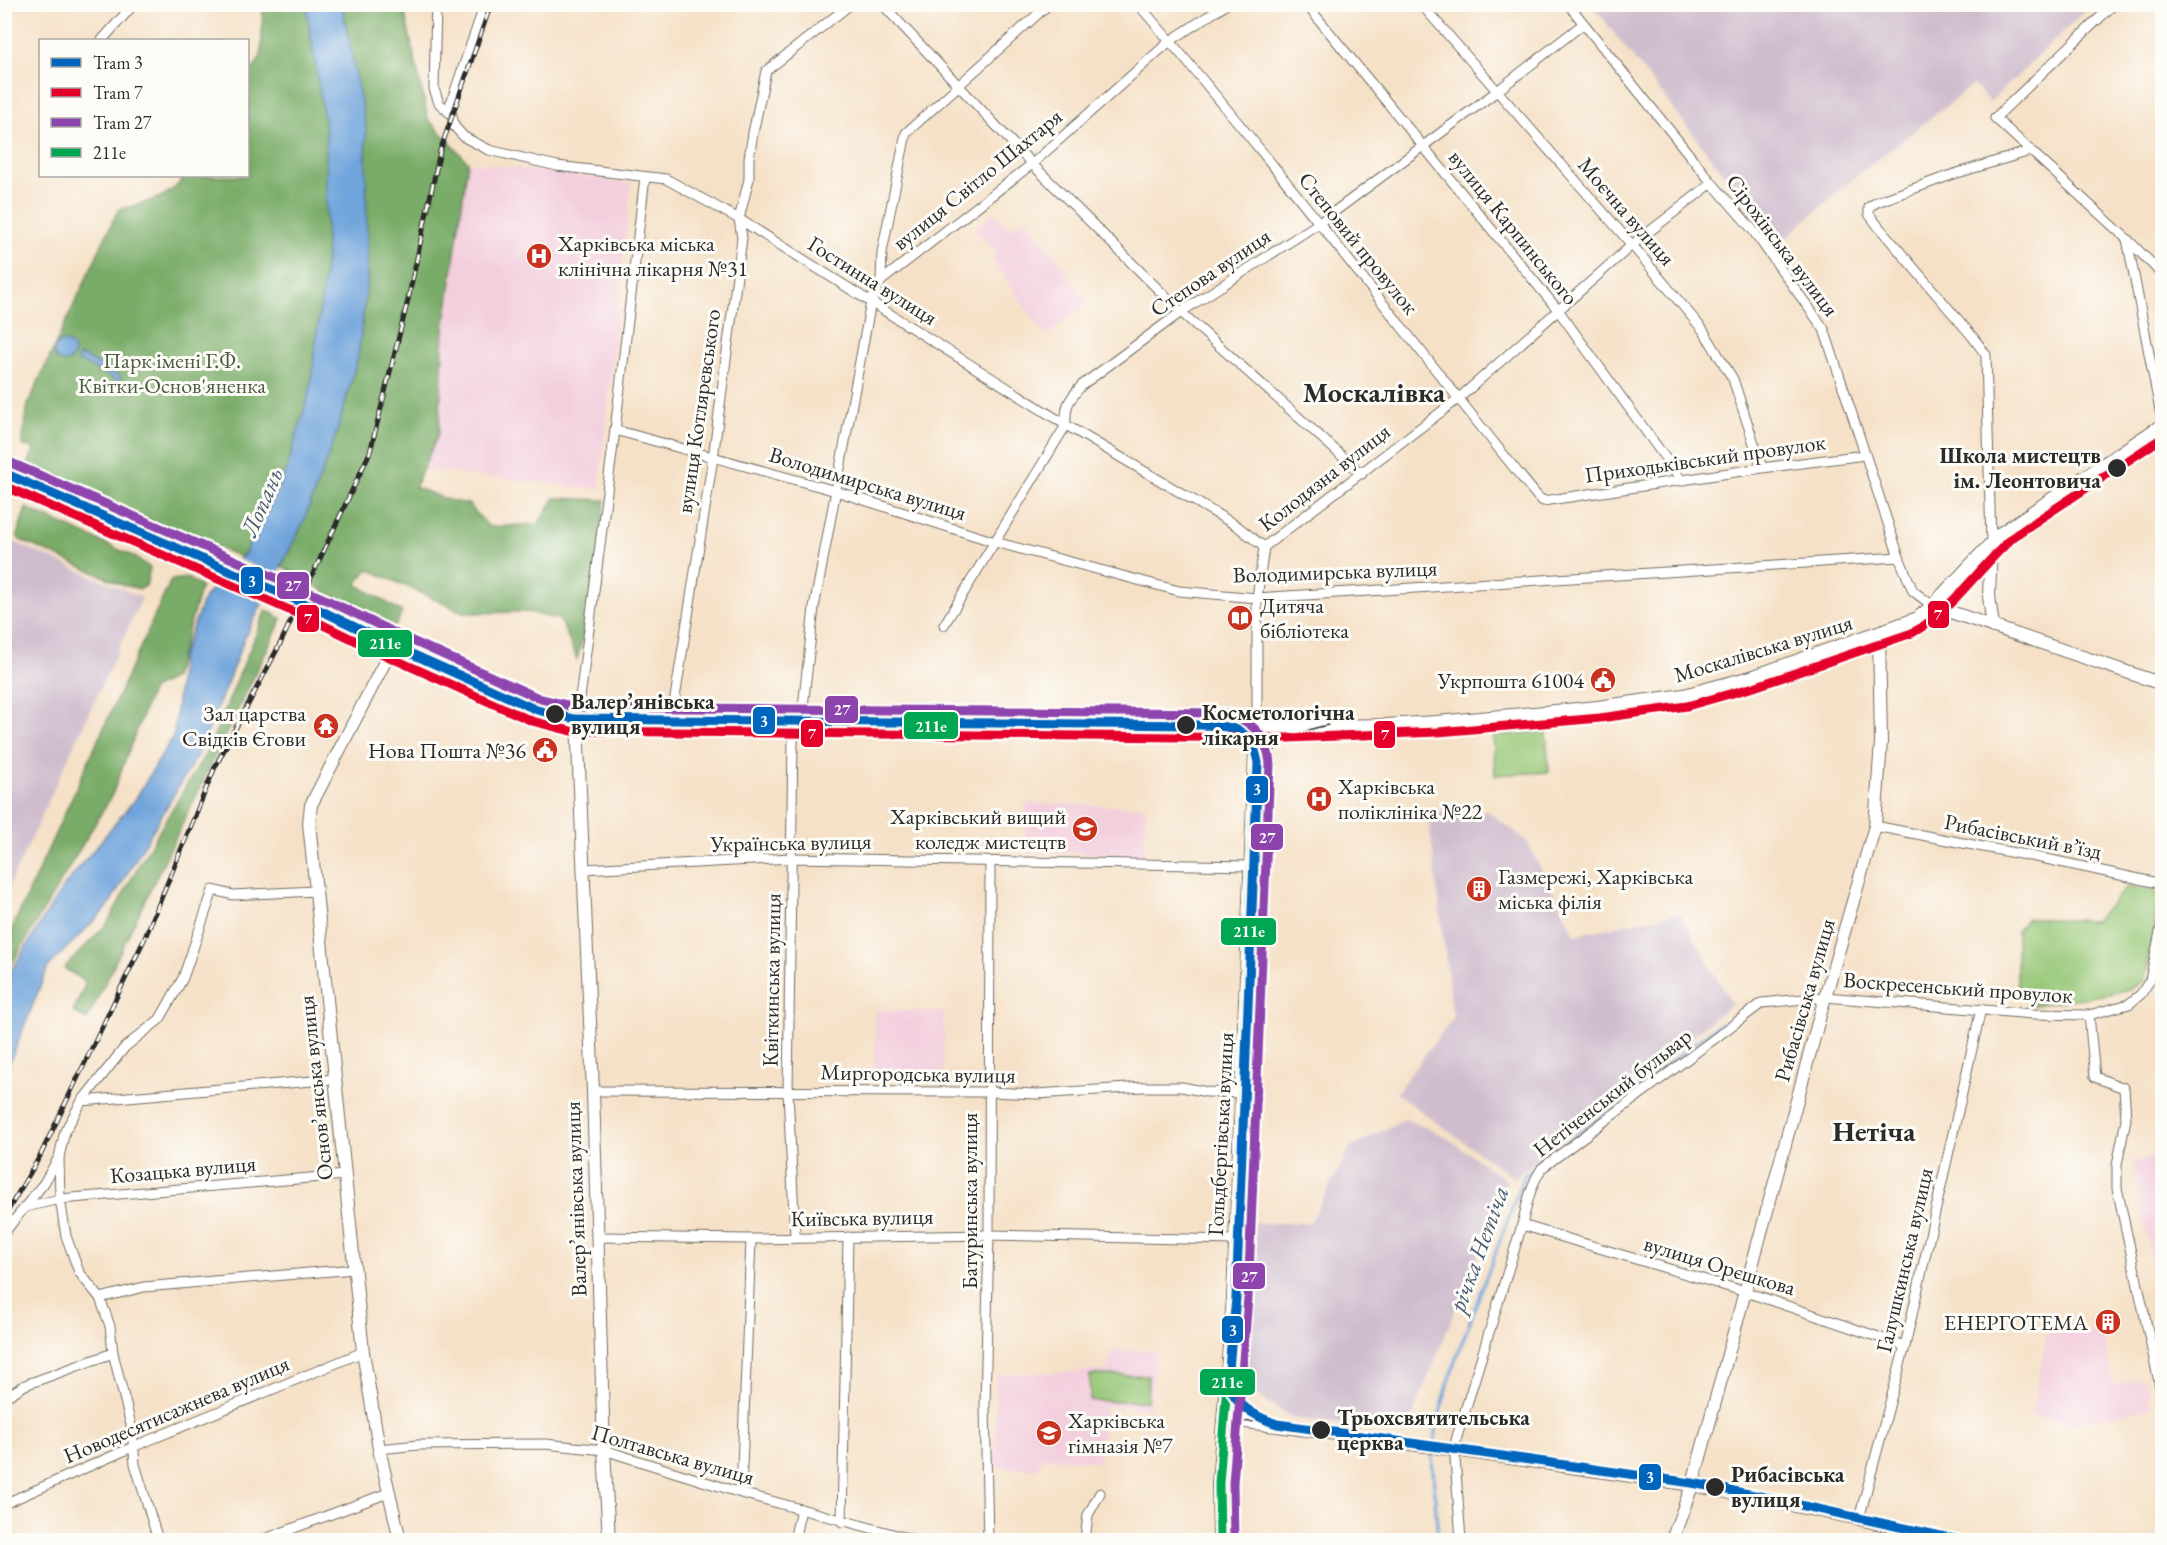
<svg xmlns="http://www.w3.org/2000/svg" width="2167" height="1545" font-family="'EB Garamond',serif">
  <rect width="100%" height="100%" fill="#fdfcf7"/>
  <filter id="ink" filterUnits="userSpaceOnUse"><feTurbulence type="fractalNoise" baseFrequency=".0167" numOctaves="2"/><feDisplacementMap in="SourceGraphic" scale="12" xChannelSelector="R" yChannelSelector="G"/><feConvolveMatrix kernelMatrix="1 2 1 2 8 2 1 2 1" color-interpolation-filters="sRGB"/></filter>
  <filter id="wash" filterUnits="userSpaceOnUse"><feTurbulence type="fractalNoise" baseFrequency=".008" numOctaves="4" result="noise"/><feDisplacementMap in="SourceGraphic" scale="24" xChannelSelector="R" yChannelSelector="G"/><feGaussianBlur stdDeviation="1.35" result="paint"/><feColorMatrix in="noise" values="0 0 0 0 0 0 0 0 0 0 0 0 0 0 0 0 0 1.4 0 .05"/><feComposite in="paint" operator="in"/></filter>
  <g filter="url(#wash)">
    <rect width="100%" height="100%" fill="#f5e1c7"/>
    <!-- built -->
    <g fill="#f3cfde">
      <path d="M468 162 631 183 599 489 424 470Z"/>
      <path d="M994 211 1010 230 1025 217 1089 303 1045 336 992 259 997 254 975 229Z"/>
      <path d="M1026 803 1146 807 1144 855 1025 851Z"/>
      <path d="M876 1010 944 1012 943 1080 874 1078Z"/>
      <path d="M2162 1157V1318L2133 1162Z"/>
      <path d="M2048 1325 2102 1334 2114 1385 2145 1378 2152 1407 2077 1424 2032 1416Z"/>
      <path d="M1112 1350 1156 1351 1150 1408 1106 1406 1099 1462 1042 1457 1037 1469 995 1467 996 1375 1107 1370Z"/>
    </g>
    <!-- industrial -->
    <g fill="#cfbdce">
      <path d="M1592 5H2091L1990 102 1973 85 1849 182 1779 244Z"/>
      <path d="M5 538 142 598 5 895Z"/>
      <path d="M1487 811 1526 840 1575 935 1680 913 1732 1004 1514 1178 1396 1093 1453 1018 1428 813Z"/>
      <path d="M1405 1119 1443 1135 1507 1181 1406 1432 1292 1418 1241 1384 1246 1223H1310L1350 1148Z"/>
    </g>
    <!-- green -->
    <g fill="#97c777" stroke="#617951" stroke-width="1.5">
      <path d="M1546 732 1549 772 1495 775 1493 735Z"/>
      <path d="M2128 886 2157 892 2158 901 2145 980 2130 989 2109 994 2027 1006 2028 995 2017 989V931L2027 918 2095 921Z"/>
      <path d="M1090 1375H1148L1147 1401H1090Z"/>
    </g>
    <!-- forest -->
    <g fill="#79ac68" stroke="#526c4a" stroke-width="1.5">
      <path d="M263 5H306L326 132V260L310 390 286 472 245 553 240 557 26 470 34 449 22 445 28 404 118 210C142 203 171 199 185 176H248V78L261 56Z"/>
      <path d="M342 5H403L428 119 468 162 444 330 439 432 415 487 448 500 468 504 489 527 538 524 555 498 605 500 590 613 577 659 560 620 529 612 465 613 368 569 356 584 402 612 395 627 335 597 281 566 303 523 337 432 358 357 367 281 366 130Z"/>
      <path d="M26 508 135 557 150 568 146 586 140 589 123 585 20 540 17 535Z"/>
      <path d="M188 578 201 587 174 678 152 689 112 795 5 975V944L171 580Z"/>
      <path d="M266 610 282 619 87 1020 73 1012 86 982 64 968 107 924 140 863 209 748Z"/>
    </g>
    <!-- water -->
    <g fill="#70a4dc" stroke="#4e6884" stroke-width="1.5">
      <path d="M306 5H342L366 128 367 281 358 357 337 432 303 523 245 637 202 747 107 908 48 967 5 1074V981L61 890 136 798 174 735 181 658 204 598 245 553 286 472 310 390 326 260V132Z"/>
      <circle cx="64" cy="352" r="10"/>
      <path d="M80 355 121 377 119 382 77 360Z"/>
    </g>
    <!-- pier -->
    <path fill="#f5e1c7" d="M235 558 279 576 266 603 214 582Z"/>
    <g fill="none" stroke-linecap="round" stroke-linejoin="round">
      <!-- stream -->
      <g stroke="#70a4dc" stroke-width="3">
        <path d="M1434 1443 1438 1419 1455 1361 1524 1176 1720 1024"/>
        <path d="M1433 1450 1432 1457 1438 1540"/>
      </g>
    </g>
  </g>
  <g filter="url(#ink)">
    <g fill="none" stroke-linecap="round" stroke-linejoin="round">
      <!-- street casing -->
      <g stroke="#726b62" stroke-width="11">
        <g id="street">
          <path d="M436 4 434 89 439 103 452 115 454 126 464 137 489 150 557 166 666 179 739 219 1066 425 1237 526 1264 547"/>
          <path d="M882 4 1032 164 1181 312 1362 474"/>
          <path d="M1138 4C1277 164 1404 333 1537 496L1543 501 1762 468 1865 455"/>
          <path d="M1306 4 1558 310 1682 481"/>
          <path d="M1421 4 1632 245 1703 330 1733 379 1762 468"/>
          <path d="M1568 4 1712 183 1752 229 1824 329 1899 557 1913 591 1933 606"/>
          <path d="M2114 4 1995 118 2127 239 2162 421"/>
          <path d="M102 40 134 4"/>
          <path d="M448 111 485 4"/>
          <path d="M2127 239 2162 274"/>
          <path d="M881 281 882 252 906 133 1049 4"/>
          <path d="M615 430 836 491 995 542 1179 591 1257 598 1899 557"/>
          <path d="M1991 544 1986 355 1972 336 1878 226 1869 214V207L1877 202 1951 175 2030 151"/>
          <path d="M944 625 1066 425C1065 404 1069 400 1082 385L1181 312 1319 223 1496 92 1583 24"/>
          <path d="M577 721 615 430 645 177"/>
          <path d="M671 723 713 458 742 238 739 219 749 179V158L753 133 766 71 851 4"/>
          <path d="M1257 728V598L1264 547 1458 399 1632 245 1712 183"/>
          <path d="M1875 826 2051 860 2162 884"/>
          <path d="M584 869 792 858 1251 866"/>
          <path d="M2089 1015 2095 1077 2124 1088 2126 1119 2117 1165V1188L2162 1396"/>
          <path d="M593 1091 989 1092 1037 1094 1143 1087H1182L1207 1092 1243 1093"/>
          <path d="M82 1101 335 1079"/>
          <path d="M25 1207 60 1199 345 1175"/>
          <path d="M1522 1225 1746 1292 1905 1346"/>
          <path d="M4 1233 44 1183 59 1157"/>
          <path d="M597 1237 751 1239 989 1235 1236 1240"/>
          <path d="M795 1237 788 1092 793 739 796 722 803 707 814 608 871 302 881 281 1032 164 1170 41 1227 4"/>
          <path d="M100 1298 144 1287 355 1269"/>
          <path d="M4 1398 25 1385 113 1353"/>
          <path d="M379 1449 418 1445 545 1444 604 1450 741 1493 915 1540"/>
          <path d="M741 1493 751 1239"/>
          <path d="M4 1504 135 1446 363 1352"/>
          <path d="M1859 1519 1905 1346 1981 1009"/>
          <path d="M842 1522 848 1237"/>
          <path d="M158 1540 135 1464 132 1429 113 1353 110 1326 100 1298 79 1272 66 1236 60 1199 59 1157 65 1131 82 1101 125 1047 160 1019 183 978 213 890 233 895 316 891"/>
          <path d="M262 1540 388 1493"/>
          <path d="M794 1540 801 1509"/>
          <path d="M988 1540 985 1406 989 1235 990 862"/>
          <path d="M1085 1540 1088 1515 1100 1493"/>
          <path d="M1461 1540 1455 1459 1456 1440 1522 1225C1527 1204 1530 1186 1542 1168L1762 1003 1825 997 2033 1014 2089 1015 2129 1004 2141 994 2150 980 2162 923"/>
        </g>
      </g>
      <!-- secondary casing -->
      <g stroke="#726b62" stroke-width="14">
        <g id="secondary">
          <path d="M4 476 175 551"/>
          <path d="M1991 544 1989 596 1993 627"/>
          <path d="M1933 606 2162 684"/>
          <path d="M323 615 392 648 536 712 577 721 1257 728"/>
          <path d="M392 648 311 805 309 823 363 1352 379 1449 400 1540"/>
          <path d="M577 721 593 1091 604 1450 609 1540"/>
          <path d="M1224 1419 1455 1450 1692 1485 1859 1519 1949 1540"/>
          <path d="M1672 1540 1693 1483 1825 997 1875 826 1881 742 1879 634"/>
        </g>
      </g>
      <!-- primary casing -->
      <g stroke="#726b62" stroke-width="16">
        <path id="primary" d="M1220 1540 1219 1483 1234 1298 1257 728 1385 726 1437 723 1598 708 1684 696 1751 678 1918 619 1933 606 2001 534 2162 426"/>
      </g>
      <!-- street -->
      <use href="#street" stroke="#fff" stroke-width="9"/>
      <!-- secondary -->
      <use href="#secondary" stroke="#fff" stroke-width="12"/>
      <!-- primary -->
      <use href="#primary" stroke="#fff" stroke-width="14"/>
      <!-- tram -->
      <g stroke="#2b2b2b" stroke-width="1.5">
        <path d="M1252 806C1256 758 1281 734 1328 725"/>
        <path d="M1220 1451C1225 1413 1254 1421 1282 1425"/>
      </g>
      <!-- rail casing -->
      <g stroke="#2b2b2b" stroke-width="5">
        <path id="rail" d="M4 1217 40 1156 144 940 215 767 281 642 370 452 408 300 440 151 491 4"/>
      </g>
      <!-- rail -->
      <use href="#rail" stroke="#fdfcf7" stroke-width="3" stroke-dasharray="9" stroke-linecap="butt"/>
      <!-- secondary-bridge casing -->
      <g stroke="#726b62" stroke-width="14" stroke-linecap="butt">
        <path id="secondary-bridge" d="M175 551 323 615"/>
      </g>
      <!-- secondary-bridge -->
      <use href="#secondary-bridge" stroke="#fff" stroke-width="12"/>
      <!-- bus-1 casing -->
      <g stroke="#fdfcf7" stroke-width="14">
        <g id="bus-1">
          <path d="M4 476 323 615 536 712 573 721 796 725 1257 728"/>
          <path d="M1220 1540 1219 1483 1234 1298 1257 728"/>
        </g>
      </g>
      <!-- bus-1 -->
      <use href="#bus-1" stroke="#00a651" stroke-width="9"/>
      <!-- tram-1 casing -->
      <g stroke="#fdfcf7" stroke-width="14">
        <path id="tram-1" d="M4 473 324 612 392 645 537 710 574 719 1200 725C1232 726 1252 727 1258 763L1236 1298C1235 1315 1226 1375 1230 1387 1237 1407 1259 1418 1277 1424L1692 1483 1759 1496 1959 1540"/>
      </g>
      <!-- tram-2 casing -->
      <g stroke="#fdfcf7" stroke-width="14">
        <path id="tram-2" d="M4 486 319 623 387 656 532 721 571 731 1288 738 1438 732 1600 718 1687 706 1754 687 1912 633C1951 613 1982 563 2017 534L2162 438"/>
      </g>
      <!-- tram-3 casing -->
      <g stroke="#fdfcf7" stroke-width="14">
        <path id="tram-3" d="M9 462 329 601 397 634 541 699 575 707 1222 713C1250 718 1267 735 1270 763L1248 1298 1233 1483 1234 1540"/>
      </g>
      <!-- tram-1 -->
      <use href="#tram-1" stroke="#0065bd" stroke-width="9"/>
      <!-- tram-2 -->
      <use href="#tram-2" stroke="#e4002b" stroke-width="9"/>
      <!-- tram-3 -->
      <use href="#tram-3" stroke="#8e44ad" stroke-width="9"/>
    </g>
  </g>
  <!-- icons -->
  <defs>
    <g id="hospital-disc" transform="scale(1.35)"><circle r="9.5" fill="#c8321e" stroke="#fdfcf7"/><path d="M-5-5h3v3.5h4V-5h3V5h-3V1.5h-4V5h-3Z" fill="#fff"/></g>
    <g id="library-disc" transform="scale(1.35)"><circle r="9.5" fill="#c8321e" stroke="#fdfcf7"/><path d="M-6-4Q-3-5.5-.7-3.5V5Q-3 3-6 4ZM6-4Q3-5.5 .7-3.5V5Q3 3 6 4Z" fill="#fff"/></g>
    <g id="civic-disc" transform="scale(1.35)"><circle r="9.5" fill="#c8321e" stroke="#fdfcf7"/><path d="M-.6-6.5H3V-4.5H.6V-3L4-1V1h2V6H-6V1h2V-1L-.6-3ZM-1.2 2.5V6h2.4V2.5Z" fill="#fff"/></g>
    <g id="temple-disc" transform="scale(1.35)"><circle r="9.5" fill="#c8321e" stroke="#fdfcf7"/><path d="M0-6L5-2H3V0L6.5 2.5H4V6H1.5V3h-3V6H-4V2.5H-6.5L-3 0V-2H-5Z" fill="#fff"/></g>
    <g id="university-disc" transform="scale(1.35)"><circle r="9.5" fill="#c8321e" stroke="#fdfcf7"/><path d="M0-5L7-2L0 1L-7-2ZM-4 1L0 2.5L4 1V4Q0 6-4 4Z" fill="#fff"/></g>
    <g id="building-disc" transform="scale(1.35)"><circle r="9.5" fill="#c8321e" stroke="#fdfcf7"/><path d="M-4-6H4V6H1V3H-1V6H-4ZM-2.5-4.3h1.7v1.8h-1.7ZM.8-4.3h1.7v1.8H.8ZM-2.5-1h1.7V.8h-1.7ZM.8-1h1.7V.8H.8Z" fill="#fff"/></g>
    <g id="school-disc" transform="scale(1.35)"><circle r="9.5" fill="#c8321e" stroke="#fdfcf7"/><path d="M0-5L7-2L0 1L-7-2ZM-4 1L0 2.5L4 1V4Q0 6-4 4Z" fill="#fff"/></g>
  </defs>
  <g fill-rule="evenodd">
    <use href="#hospital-disc" x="539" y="256"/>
    <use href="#library-disc" x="1240" y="618"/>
    <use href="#civic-disc" x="1603" y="680"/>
    <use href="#temple-disc" x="326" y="726"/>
    <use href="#civic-disc" x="545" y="750"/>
    <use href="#hospital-disc" x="1319" y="799"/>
    <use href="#university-disc" x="1085" y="829"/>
    <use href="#building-disc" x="1479" y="889"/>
    <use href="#building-disc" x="2108" y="1322"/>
    <use href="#school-disc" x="1049" y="1433"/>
  </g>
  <!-- markers -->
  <g fill="#2b2b2b" stroke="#fdfcf7" stroke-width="2">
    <circle cx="2117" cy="468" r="10"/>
    <circle cx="555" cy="714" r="10"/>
    <circle cx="1186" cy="725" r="10"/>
    <circle cx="1321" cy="1430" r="10"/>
    <circle cx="1715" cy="1487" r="10"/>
  </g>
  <g text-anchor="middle" stroke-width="6" stroke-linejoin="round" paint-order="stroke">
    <!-- street labels -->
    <g font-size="22" fill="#2b2b2b" stroke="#fdfcf7">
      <text transform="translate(977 179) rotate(-39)" y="8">вулиця Світло Шахтаря</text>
      <text transform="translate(1627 211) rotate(49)" y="8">Моєчна вулиця</text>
      <text transform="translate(1514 227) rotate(51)" y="8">вулиця Карпинського</text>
      <text transform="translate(1359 243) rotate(51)" y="8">Степовий провулок</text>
      <text transform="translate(1783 245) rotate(53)" y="8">Сірохінська вулиця</text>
      <text transform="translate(1210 272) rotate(-34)" y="8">Степова вулиця</text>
      <text transform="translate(873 280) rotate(32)" y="8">Гостинна вулиця</text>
      <text transform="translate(698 411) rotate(-82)" y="8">вулиця Котляревського</text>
      <text transform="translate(1705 458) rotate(-8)" y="8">Приходьківський провулок</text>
      <text transform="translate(1324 477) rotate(-38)" y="8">Колодязна вулиця</text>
      <text transform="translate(868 483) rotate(17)" y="8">Володимирська вулиця</text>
      <text transform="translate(1335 571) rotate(-2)" y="8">Володимирська вулиця</text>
      <text transform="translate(1763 648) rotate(-17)" y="8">Москалівська вулиця</text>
      <text transform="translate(2023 836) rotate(11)" y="8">Рибасівський в’їзд</text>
      <text transform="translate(791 842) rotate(-1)" y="8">Українська вулиця</text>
      <text transform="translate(771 980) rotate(-89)" y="8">Квіткинська вулиця</text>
      <text transform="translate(1958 987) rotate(4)" y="8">Воскресенський провулок</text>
      <text transform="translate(1804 1000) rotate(-74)" y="8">Рибасівська вулиця</text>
      <text transform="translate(918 1073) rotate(1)" y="8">Миргородська вулиця</text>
      <text transform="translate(315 1088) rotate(-96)" y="8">Основ’янська вулиця</text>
      <text transform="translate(1612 1092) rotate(-38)" y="8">Нетіченський бульвар</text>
      <text transform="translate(1220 1134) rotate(-87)" y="8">Гольдбергівська вулиця</text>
      <text transform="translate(183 1169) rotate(-5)" y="8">Козацька вулиця</text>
      <text transform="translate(575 1199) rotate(-92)" y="8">Валер’янівська вулиця</text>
      <text transform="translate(969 1201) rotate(-90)" y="8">Батуринська вулиця</text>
      <text transform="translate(862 1217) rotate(-1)" y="8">Київська вулиця</text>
      <text transform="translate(1904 1260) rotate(-77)" y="8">Галушкинська вулиця</text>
      <text transform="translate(1720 1265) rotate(17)" y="8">вулиця Орєшкова</text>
      <text transform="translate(176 1409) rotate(-23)" y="8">Новодесятисажнева вулиця</text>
      <text transform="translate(673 1454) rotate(16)" y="8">Полтавська вулиця</text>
    </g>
    <!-- poi labels -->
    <g font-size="22" fill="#2b2b2b" stroke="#fdfcf7" text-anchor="start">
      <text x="558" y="251">Харківська міська<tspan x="558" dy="25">клінічна лікарня №31</tspan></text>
      <text x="1260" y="613">Дитяча<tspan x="1260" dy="25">бібліотека</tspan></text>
      <text x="1584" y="688" text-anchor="end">Укрпошта 61004</text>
      <text x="306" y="721" text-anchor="end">Зал царства<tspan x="306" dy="25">Свідків Єгови</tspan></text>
      <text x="526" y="758" text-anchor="end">Нова Пошта №36</text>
      <text x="1338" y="794">Харківська<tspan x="1338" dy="25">поліклініка №22</tspan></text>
      <text x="1066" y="824" text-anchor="end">Харківський вищий<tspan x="1066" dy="25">коледж мистецтв</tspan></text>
      <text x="1498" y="884">Газмережі, Харківська<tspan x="1498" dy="25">міська філія</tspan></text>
      <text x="2088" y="1330" text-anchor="end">ЕНЕРГОТЕМА</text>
      <text x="1068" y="1428">Харківська<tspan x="1068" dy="25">гімназія №7</tspan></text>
    </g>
    <!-- park labels -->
    <g font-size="22" fill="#4b5a42" stroke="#fdfcf7">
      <text x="172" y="368">Парк імені Г.Ф.<tspan x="172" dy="25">Квітки-Основ'яненка</tspan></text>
    </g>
    <!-- stop labels -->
    <g font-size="22" font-weight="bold" fill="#2b2b2b" stroke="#fdfcf7" text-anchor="start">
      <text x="2101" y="463" text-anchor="end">Школа мистецтв<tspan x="2101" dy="25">ім. Леонтовича</tspan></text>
      <text x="571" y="709">Валер’янівська<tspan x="571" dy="25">вулиця</tspan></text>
      <text x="1202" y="720">Косметологічна<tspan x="1202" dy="25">лікарня</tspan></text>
      <text x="1337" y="1425">Трьохсвятительська<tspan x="1337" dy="25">церква</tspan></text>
      <text x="1731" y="1482">Рибасівська<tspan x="1731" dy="25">вулиця</tspan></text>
    </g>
    <!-- water labels -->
    <g font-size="24" font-style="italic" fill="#475b72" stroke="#fdfcf7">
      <text transform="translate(262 502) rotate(-67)" y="8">Лопань</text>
      <text transform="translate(1479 1249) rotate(-70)" y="8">річка Нетіча</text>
    </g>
    <!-- district labels -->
    <g font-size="28" font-weight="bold" fill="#2b2b2b" stroke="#fdfcf7">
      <text x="1374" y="402">Москалівка</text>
      <text x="1874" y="1141">Нетіча</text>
    </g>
  </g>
  <g stroke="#fdfcf7" stroke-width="2">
    <rect x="240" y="566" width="24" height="29" rx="6" fill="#0065bd"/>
    <rect x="276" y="571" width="34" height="29" rx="6" fill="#8e44ad"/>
    <rect x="1927" y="600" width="23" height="29" rx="6" fill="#e4002b"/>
    <rect x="296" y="604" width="24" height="29" rx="6" fill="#e4002b"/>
    <rect x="357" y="629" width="56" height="29" rx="6" fill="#00a651"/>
    <rect x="824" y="695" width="35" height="29" rx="6" fill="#8e44ad"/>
    <rect x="752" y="706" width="24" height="29" rx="6" fill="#0065bd"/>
    <rect x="903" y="711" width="56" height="29" rx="6" fill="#00a651"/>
    <rect x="800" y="719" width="24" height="29" rx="6" fill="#e4002b"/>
    <rect x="1373" y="720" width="23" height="29" rx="6" fill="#e4002b"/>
    <rect x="1245" y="775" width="24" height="29" rx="6" fill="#0065bd"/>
    <rect x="1250" y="823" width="34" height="28" rx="6" fill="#8e44ad"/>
    <rect x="1220" y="917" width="57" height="29" rx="6" fill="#00a651"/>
    <rect x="1232" y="1262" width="34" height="28" rx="6" fill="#8e44ad"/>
    <rect x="1221" y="1315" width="23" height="29" rx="6" fill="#0065bd"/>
    <rect x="1199" y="1368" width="57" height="28" rx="6" fill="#00a651"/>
    <rect x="1638" y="1463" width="24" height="28" rx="6" fill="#0065bd"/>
  </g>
  <g font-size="16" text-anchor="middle" font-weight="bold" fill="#fff">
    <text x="252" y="587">3</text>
    <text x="293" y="591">27</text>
    <text x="1938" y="620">7</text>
    <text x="308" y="624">7</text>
    <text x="385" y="649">211е</text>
    <text x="842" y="715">27</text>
    <text x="764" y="727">3</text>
    <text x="931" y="732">211е</text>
    <text x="812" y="739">7</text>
    <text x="1385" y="740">7</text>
    <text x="1257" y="795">3</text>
    <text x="1267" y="843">27</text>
    <text x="1249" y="937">211е</text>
    <text x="1249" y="1282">27</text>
    <text x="1233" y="1336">3</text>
    <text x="1227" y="1388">211е</text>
    <text x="1650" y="1483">3</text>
  </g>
  <!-- margin -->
  <rect width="2167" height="1545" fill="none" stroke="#fdfcf7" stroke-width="24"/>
  <!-- legend -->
  <rect x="39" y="39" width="210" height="138" fill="#fdfcf7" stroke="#a9a8a5" stroke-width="1.5"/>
  <rect x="51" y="58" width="30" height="9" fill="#0065bd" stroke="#a9a8a5" stroke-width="1.5"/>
  <text x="93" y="69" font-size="18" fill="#2b2b2b">Tram 3</text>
  <rect x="51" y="88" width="30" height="9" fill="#e4002b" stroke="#a9a8a5" stroke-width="1.5"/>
  <text x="93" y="99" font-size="18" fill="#2b2b2b">Tram 7</text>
  <rect x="51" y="118" width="30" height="9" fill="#8e44ad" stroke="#a9a8a5" stroke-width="1.5"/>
  <text x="93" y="129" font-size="18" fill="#2b2b2b">Tram 27</text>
  <rect x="51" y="148" width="30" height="9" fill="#00a651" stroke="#a9a8a5" stroke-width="1.5"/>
  <text x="93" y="159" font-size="18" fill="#2b2b2b">211е</text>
</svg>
